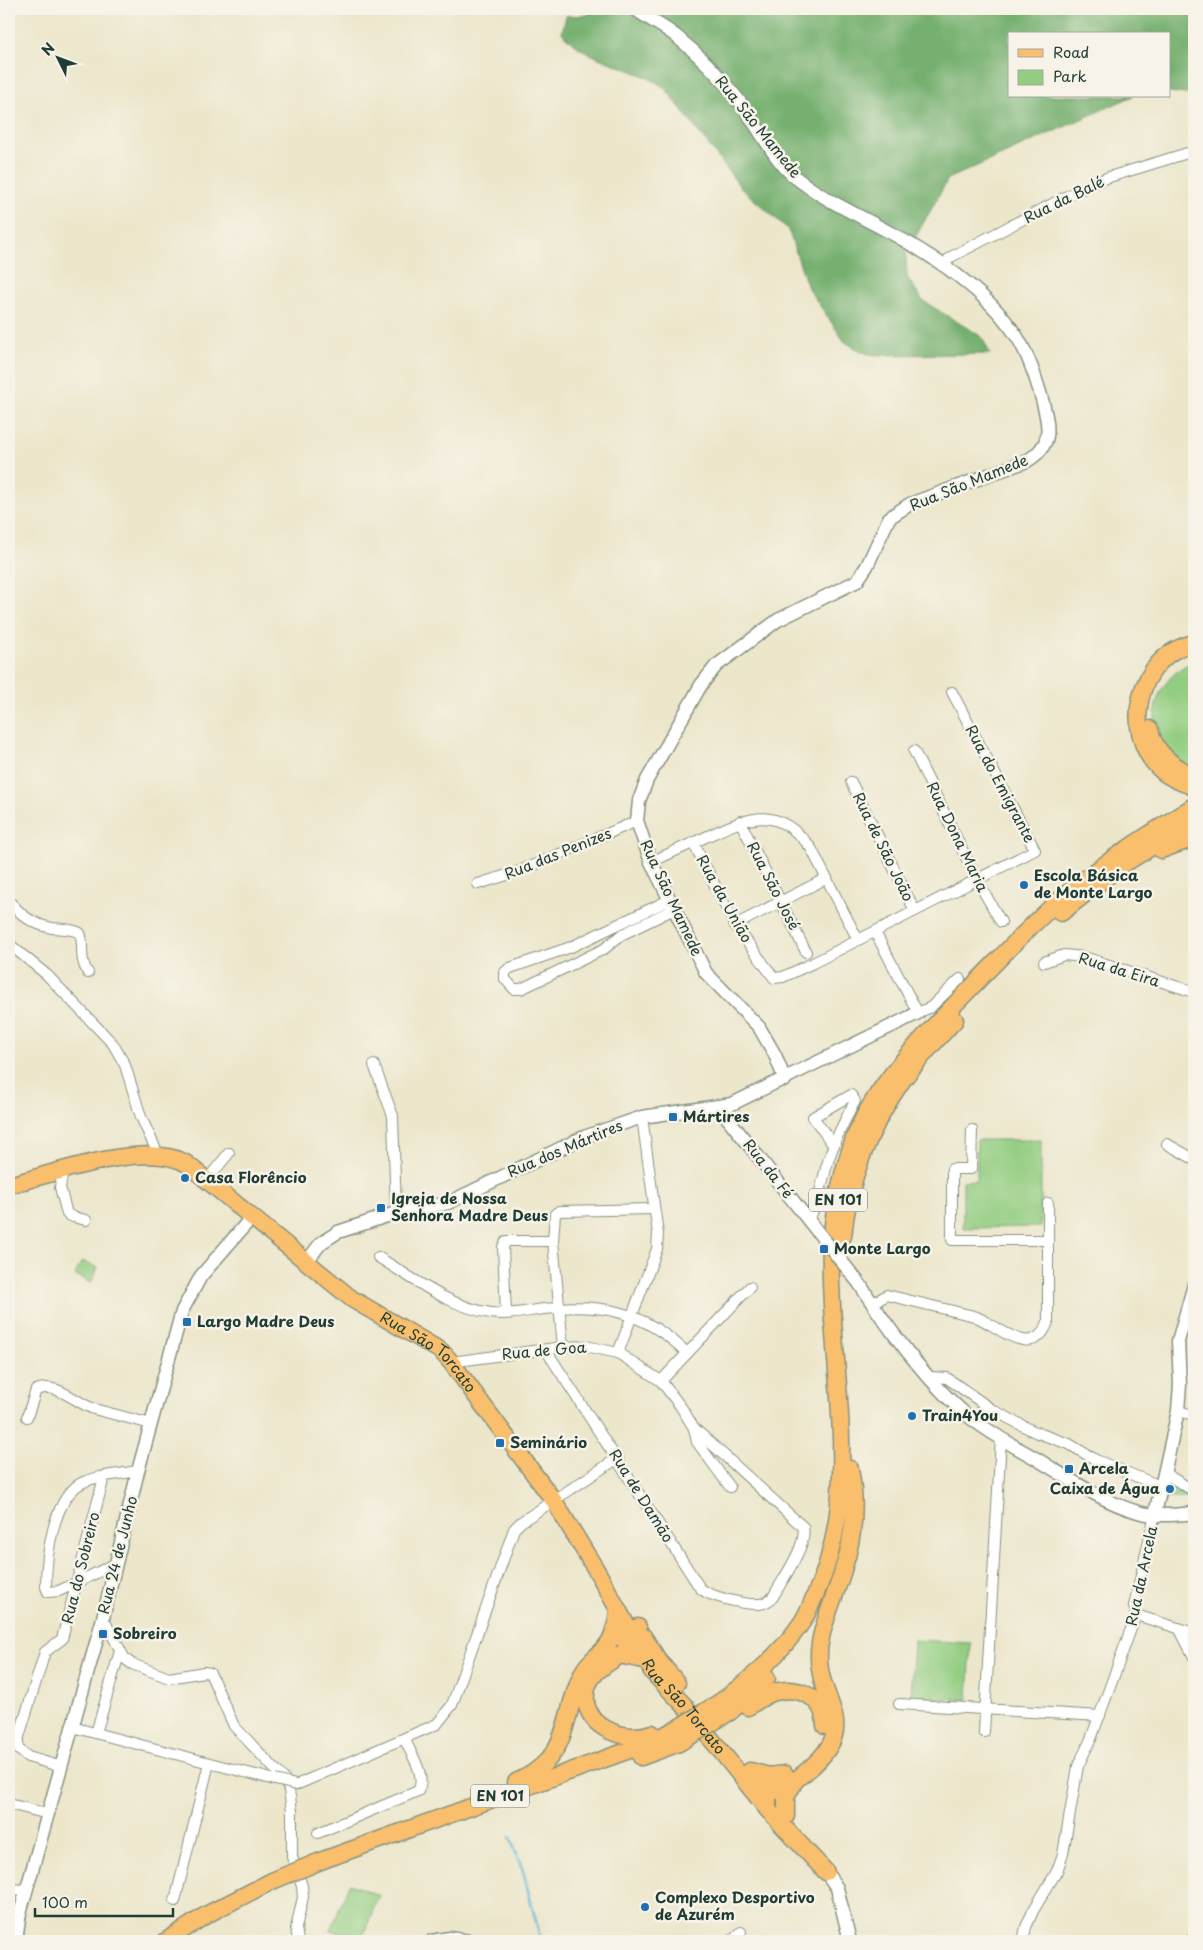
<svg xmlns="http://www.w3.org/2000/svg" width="1203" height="1950" font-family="'Playpen Sans',sans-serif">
  <rect width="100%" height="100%" fill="#f7f3e8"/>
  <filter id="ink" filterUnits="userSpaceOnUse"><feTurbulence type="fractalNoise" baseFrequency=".02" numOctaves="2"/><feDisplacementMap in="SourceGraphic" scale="10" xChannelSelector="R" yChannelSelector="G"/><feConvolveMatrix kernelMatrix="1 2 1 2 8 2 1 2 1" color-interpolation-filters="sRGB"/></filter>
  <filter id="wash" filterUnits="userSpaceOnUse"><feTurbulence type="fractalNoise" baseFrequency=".0096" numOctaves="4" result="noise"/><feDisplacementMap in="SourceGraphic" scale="20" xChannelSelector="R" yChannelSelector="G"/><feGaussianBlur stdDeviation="1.12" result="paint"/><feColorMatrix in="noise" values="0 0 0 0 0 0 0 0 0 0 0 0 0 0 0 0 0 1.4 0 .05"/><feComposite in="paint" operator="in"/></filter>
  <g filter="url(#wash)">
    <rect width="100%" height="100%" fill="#ece6cb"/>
    <!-- green -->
    <g fill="#93cd81" stroke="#59855a">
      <path d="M1194 661V769C1188 765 1179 762 1174 757 1140 725 1154 679 1194 661Z"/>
      <path d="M977 1140H1041V1227L963 1228V1181L977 1180Z"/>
      <path d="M82 1261 98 1268 91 1283 75 1275Z"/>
      <path d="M1170 1478 1194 1495 1191 1498H1165Z"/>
      <path d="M914 1640 971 1643 968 1700 911 1697Z"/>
      <path d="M349 1884 379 1895 361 1941 331 1930Z"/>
    </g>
    <!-- forest -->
    <path fill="#76b06f" stroke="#4a7652" d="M589 9H1194V95L1169 92V34H1009V96H1133L948 179 906 254 907 277 923 301 982 337 990 354 875 355 861 352 844 341 808 288 788 229 742 189 665 88C632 64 590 64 562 33L566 16 589 15Z"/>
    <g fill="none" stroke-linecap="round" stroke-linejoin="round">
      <!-- stream -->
      <path stroke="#53b5d2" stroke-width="2.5" d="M510 1837 523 1871 541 1941"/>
    </g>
  </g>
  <g filter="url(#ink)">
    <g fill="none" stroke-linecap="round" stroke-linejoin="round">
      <!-- minor casing -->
      <g stroke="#869280" stroke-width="12">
        <g id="minor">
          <path d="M942 266 951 257 1077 191 1106 178 1194 151"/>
          <path d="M914 751 977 880 1001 922"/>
          <path d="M851 782 915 911"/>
          <path d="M740 821 806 952"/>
          <path d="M693 842 735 925 774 978 783 977 813 963 1035 850 952 692"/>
          <path d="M651 862C671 853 690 844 710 835 753 815 778 806 811 848L858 940"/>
          <path d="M478 884 520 871 637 821"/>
          <path d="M669 900 571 947 510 968 505 972V979L514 989H521L604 949 621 935 674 909"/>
          <path d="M9 901C22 916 32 924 52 928 62 929 71 928 80 933 85 948 78 957 88 973"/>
          <path d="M735 925 827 878"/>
          <path d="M875 932 918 1013 931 1007 960 979"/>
          <path d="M9 944 47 975 113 1044 125 1065 141 1117 158 1154"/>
          <path d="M1044 962 1064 955 1084 957 1194 992"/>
          <path d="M374 1065 393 1116 396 1213"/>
          <path d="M972 1130 971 1169H952V1240H1047"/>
          <path d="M1167 1144 1194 1159"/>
          <path d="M63 1171 60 1187 67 1214 73 1217 86 1220"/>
          <path d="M207 1180 229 1153"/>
          <path d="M808 1220C819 1203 821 1185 827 1165 833 1143 844 1122 855 1101L851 1095 813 1117 834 1146"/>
          <path d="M378 1257C413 1278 449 1307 491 1313 507 1316 527 1311 544 1309 603 1303 644 1311 687 1353"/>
          <path d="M872 1304 887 1295 974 1316C997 1324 1033 1363 1048 1322V1203"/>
          <path d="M506 1313 503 1247 506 1241H553"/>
          <path d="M563 1347 553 1241 555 1214 559 1211 654 1209"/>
          <path d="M618 1353 657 1249 658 1234 642 1117"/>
          <path d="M451 1362 563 1347 586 1346 618 1353 661 1381 681 1407 694 1428 803 1527C808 1545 782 1580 773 1597 769 1601 766 1603 760 1604 746 1605 709 1597 700 1588L546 1350"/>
          <path d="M931 1377 947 1378 991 1409 1035 1432 1069 1444 1096 1460 1160 1486"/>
          <path d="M661 1381 750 1287"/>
          <path d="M1178 1411 1194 1415"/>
          <path d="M27 1417 36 1390C56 1381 76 1403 94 1409 113 1414 132 1419 151 1424"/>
          <path d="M694 1429 697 1442 730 1487"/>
          <path d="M1164 1473 1194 1491"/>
          <path d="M115 1564 59 1591 48 1592 46 1587C46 1557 53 1493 86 1481 101 1475 122 1474 138 1471"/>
          <path d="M1136 1615 1194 1633"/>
          <path d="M103 1618 125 1659 132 1664 169 1678 204 1672 210 1673 234 1726 285 1780 289 1790 292 1811V1857L302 1886 303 1897 296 1928 298 1941"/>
          <path d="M1179 1628 1194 1657"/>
          <path d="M899 1704 1100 1716"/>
          <path d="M72 1727 275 1780"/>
          <path d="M984 1732 1001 1438"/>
          <path d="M96 1733 120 1651"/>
          <path d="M62 1767 28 1757 18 1749V1740L45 1652 62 1639 104 1477"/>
          <path d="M296 1785 437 1724 452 1705 514 1529 521 1522 618 1458"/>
          <path d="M9 1804 48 1814"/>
          <path d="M318 1833 418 1791C427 1776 411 1754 405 1740"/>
          <path d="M9 1889 27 1890"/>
          <path d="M175 1901 209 1763"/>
          <path d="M732 1941 741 1932"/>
          <path d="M1023 1941 1026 1927 1033 1911 1057 1871 1063 1854 1078 1766 1091 1739 1136 1615 1134 1606 1155 1514"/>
          <path d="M1189 1941 1194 1938"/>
        </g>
      </g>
      <!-- tertiary casing -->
      <g stroke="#869280" stroke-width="15">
        <g id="tertiary">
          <path d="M635 9C648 19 663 26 676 36 698 54 719 75 737 98 754 119 774 161 795 177 820 197 848 210 876 225 926 251 989 290 1019 340 1030 359 1037 381 1043 403 1050 429 1052 446 1027 461L910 504 889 518 867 566 857 581 778 620 716 666 701 685 647 780 639 801 637 821 651 862 706 973 759 1027 775 1055 785 1080"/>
          <path d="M718 1106 817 1231"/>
          <path d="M307 1261 321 1243 338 1232 396 1213 448 1203 584 1137 642 1117 732 1104 918 1013"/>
          <path d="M859 1283C886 1326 928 1383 967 1415 989 1433 1016 1447 1040 1461 1071 1480 1103 1502 1138 1512 1155 1517 1177 1515 1194 1513"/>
          <path d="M1155 1514 1178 1411 1180 1384 1178 1341 1194 1285"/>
          <path d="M826 1872 837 1888 850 1941"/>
          <path d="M16 1941 20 1913 103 1618 138 1471 182 1311 201 1276 252 1217"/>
          <path d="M432 1941 450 1938 469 1941"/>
        </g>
      </g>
      <!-- primary casing -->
      <g stroke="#869280" stroke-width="19">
        <g id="primary">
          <path id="s1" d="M9 1185C53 1174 147 1139 187 1164L352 1299 441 1351 451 1362 554 1501 598 1573 653 1673 684 1705 768 1810 826 1872"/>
          <path d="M643 1636 659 1661 677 1683"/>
        </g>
      </g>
      <!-- trunk casing -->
      <g stroke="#869280" stroke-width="19">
        <g id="trunk">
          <path d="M1194 643C1137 655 1119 735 1163 772 1173 780 1183 783 1194 787"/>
          <path d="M1150 729C1153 751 1174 768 1194 775"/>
          <path d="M1161 850 1194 838"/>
          <path d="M1061 913 1119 867 1194 821"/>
          <path d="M843 1236C848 1183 869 1128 900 1084 916 1061 936 1041 955 1020"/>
          <path d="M638 1627C636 1633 634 1640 631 1645 618 1661 593 1666 587 1688 578 1725 623 1744 652 1733"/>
          <path d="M623 1639H633L650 1647"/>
          <path d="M618 1655 644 1660"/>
          <path d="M720 1702C752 1678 780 1655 802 1622 808 1613 812 1602 816 1593 865 1486 827 1359 831 1246 833 1210 842 1173 854 1139 874 1087 917 1044 955 1004 995 964 1033 921 1076 886 1114 856 1154 831 1194 806"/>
          <path d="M748 1707C756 1702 764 1696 772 1693 799 1684 825 1698 825 1726"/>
          <path d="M730 1712 767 1678"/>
          <path d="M641 1757 679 1743"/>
          <path d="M750 1771 769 1776 785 1774"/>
          <path d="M516 1782C573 1757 561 1716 583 1672 588 1662 597 1656 604 1649 614 1638 617 1624 618 1610"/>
          <path d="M747 1783C771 1796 777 1794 798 1778 873 1722 810 1704 820 1643 824 1618 836 1595 843 1570 854 1537 857 1504 850 1469"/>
          <path d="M768 1810V1793L772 1786"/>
          <path d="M786 1816V1797L795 1781"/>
          <path d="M323 1860 649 1743 676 1729"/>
          <path d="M166 1941 206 1915 272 1881"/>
        </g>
      </g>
      <!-- minor -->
      <use href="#minor" stroke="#fff" stroke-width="10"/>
      <!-- tertiary -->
      <use href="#tertiary" stroke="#fff" stroke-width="12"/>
      <!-- primary -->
      <use href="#primary" stroke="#f9bf6d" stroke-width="16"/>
      <!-- trunk -->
      <use href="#trunk" stroke="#f9bf6d" stroke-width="16"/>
      <!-- minor-bridge casing -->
      <g stroke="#869280" stroke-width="12" stroke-linecap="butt">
        <path id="minor-bridge" d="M275 1780 296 1785"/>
      </g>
      <!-- tertiary-bridge casing -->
      <g stroke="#869280" stroke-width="15" stroke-linecap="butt">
        <path id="tertiary-bridge" d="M817 1231 859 1283"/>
      </g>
      <!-- trunk-bridge casing -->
      <g stroke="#869280" stroke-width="19" stroke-linecap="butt">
        <g id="trunk-bridge">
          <path d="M676 1729 720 1702"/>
          <path d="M679 1743 730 1712"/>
          <path d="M272 1881 323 1860"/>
        </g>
      </g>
      <!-- minor-bridge -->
      <use href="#minor-bridge" stroke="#fff" stroke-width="10"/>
      <!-- tertiary-bridge -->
      <use href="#tertiary-bridge" stroke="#fff" stroke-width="12"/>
      <!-- trunk-bridge -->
      <use href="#trunk-bridge" stroke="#f9bf6d" stroke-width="16"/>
    </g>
  </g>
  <!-- markers -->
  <g fill="#1f6fb2" stroke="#f7f3e8" stroke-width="2">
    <circle cx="1024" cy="885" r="5"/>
    <rect x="668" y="1112" width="10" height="10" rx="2.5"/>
    <circle cx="185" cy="1178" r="5"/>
    <rect x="376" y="1203" width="10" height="10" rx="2.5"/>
    <rect x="819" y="1244" width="10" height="10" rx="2.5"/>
    <rect x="182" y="1317" width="10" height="10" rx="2.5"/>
    <circle cx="912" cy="1416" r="5"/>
    <rect x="495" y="1438" width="10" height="10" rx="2.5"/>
    <rect x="1064" y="1464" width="10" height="10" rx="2.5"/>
    <circle cx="1170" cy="1489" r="5"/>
    <rect x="98" y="1629" width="10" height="10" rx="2.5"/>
    <circle cx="645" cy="1907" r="5"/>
  </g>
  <g text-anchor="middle" stroke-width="5" stroke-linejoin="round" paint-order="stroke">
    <!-- shield labels -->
    <g fill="#f7f3e8" stroke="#60746a" stroke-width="1">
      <rect x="809" y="1188.5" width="58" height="23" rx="4"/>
      <rect x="471" y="1784.5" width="58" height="23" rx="4"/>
    </g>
    <g font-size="14" font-weight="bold" fill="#1f3d34">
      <text x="838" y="1205">EN 101</text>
      <text x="500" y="1801">EN 101</text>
    </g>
    <!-- street labels -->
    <g font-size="15" fill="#1f3d34" stroke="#f7f3e8">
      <text transform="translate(758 127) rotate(51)" y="5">Rua São Mamede</text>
      <text transform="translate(1064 200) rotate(-26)" y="5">Rua da Balé</text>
      <text transform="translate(969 483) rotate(-22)" y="5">Rua São Mamede</text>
      <text transform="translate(1000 784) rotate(62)" y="5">Rua do Emigrante</text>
      <text transform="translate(957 837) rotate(64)" y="5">Rua Dona Maria</text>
      <text transform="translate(883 847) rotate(64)" y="5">Rua de São João</text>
      <text transform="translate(558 854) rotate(-22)" y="5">Rua das Penizes</text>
      <text transform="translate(773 886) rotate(63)" y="5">Rua São José</text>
      <text transform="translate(671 898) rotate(65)" y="5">Rua São Mamede</text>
      <text transform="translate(724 899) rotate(61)" y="5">Rua da União</text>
      <text transform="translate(1119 970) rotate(17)" y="5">Rua da Eira</text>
      <text transform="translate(565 1149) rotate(-23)" y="5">Rua dos Mártires</text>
      <text transform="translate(768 1169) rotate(52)" y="5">Rua da Fé</text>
      <text transform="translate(544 1351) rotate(-5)" y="5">Rua de Goa</text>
      <text dy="5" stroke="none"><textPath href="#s1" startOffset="490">Rua São Torcato</textPath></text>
      <text transform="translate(641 1496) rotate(58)" y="5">Rua de Damão</text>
      <text transform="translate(118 1555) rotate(-76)" y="5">Rua 24 de Junho</text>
      <text transform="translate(81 1568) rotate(-76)" y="5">Rua do Sobreiro</text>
      <text transform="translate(1142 1576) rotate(-78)" y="5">Rua da Arcela</text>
      <text dy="5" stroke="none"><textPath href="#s1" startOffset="931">Rua São Torcato</textPath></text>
    </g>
    <!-- poi labels -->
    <g font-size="15" font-weight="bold" fill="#1f3d34" stroke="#f7f3e8" text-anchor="start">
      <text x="1034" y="881">Escola Básica<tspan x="1034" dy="17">de Monte Largo</tspan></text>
      <text x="683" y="1122">Mártires</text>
      <text x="195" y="1183">Casa Florêncio</text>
      <text x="391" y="1204">Igreja de Nossa<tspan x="391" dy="17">Senhora Madre Deus</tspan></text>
      <text x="834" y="1254">Monte Largo</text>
      <text x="197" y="1327">Largo Madre Deus</text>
      <text x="922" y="1421">Train4You</text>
      <text x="510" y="1448">Seminário</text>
      <text x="1079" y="1474">Arcela</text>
      <text x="1160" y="1494" text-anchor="end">Caixa de Água</text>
      <text x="113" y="1639">Sobreiro</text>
      <text x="655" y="1903">Complexo Desportivo<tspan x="655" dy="17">de Azurém</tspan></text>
    </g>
  </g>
  <!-- margin -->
  <rect width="1203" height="1950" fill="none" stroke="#f7f3e8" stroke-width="30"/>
  <!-- legend -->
  <rect x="1008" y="32" width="162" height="65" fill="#f7f3e8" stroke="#a1aaa0"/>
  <rect x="1018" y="49" width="25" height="8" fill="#f9bf6d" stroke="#a1aaa0"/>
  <text x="1053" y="58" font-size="15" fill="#1f3d34">Road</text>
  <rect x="1018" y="70" width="25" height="15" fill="#93cd81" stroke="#a1aaa0"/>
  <text x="1053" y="82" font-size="15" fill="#1f3d34">Park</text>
  <!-- north arrow -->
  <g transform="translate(58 58) rotate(312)" stroke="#f7f3e8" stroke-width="4" paint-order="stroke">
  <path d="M0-4L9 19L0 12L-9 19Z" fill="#1f3d34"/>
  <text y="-8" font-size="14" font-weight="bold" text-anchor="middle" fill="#1f3d34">N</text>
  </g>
  <!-- scale -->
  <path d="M35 1908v8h138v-8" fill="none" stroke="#1f3d34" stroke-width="2.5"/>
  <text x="42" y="1908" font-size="15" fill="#1f3d34" stroke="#f7f3e8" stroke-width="4" paint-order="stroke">100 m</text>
</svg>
